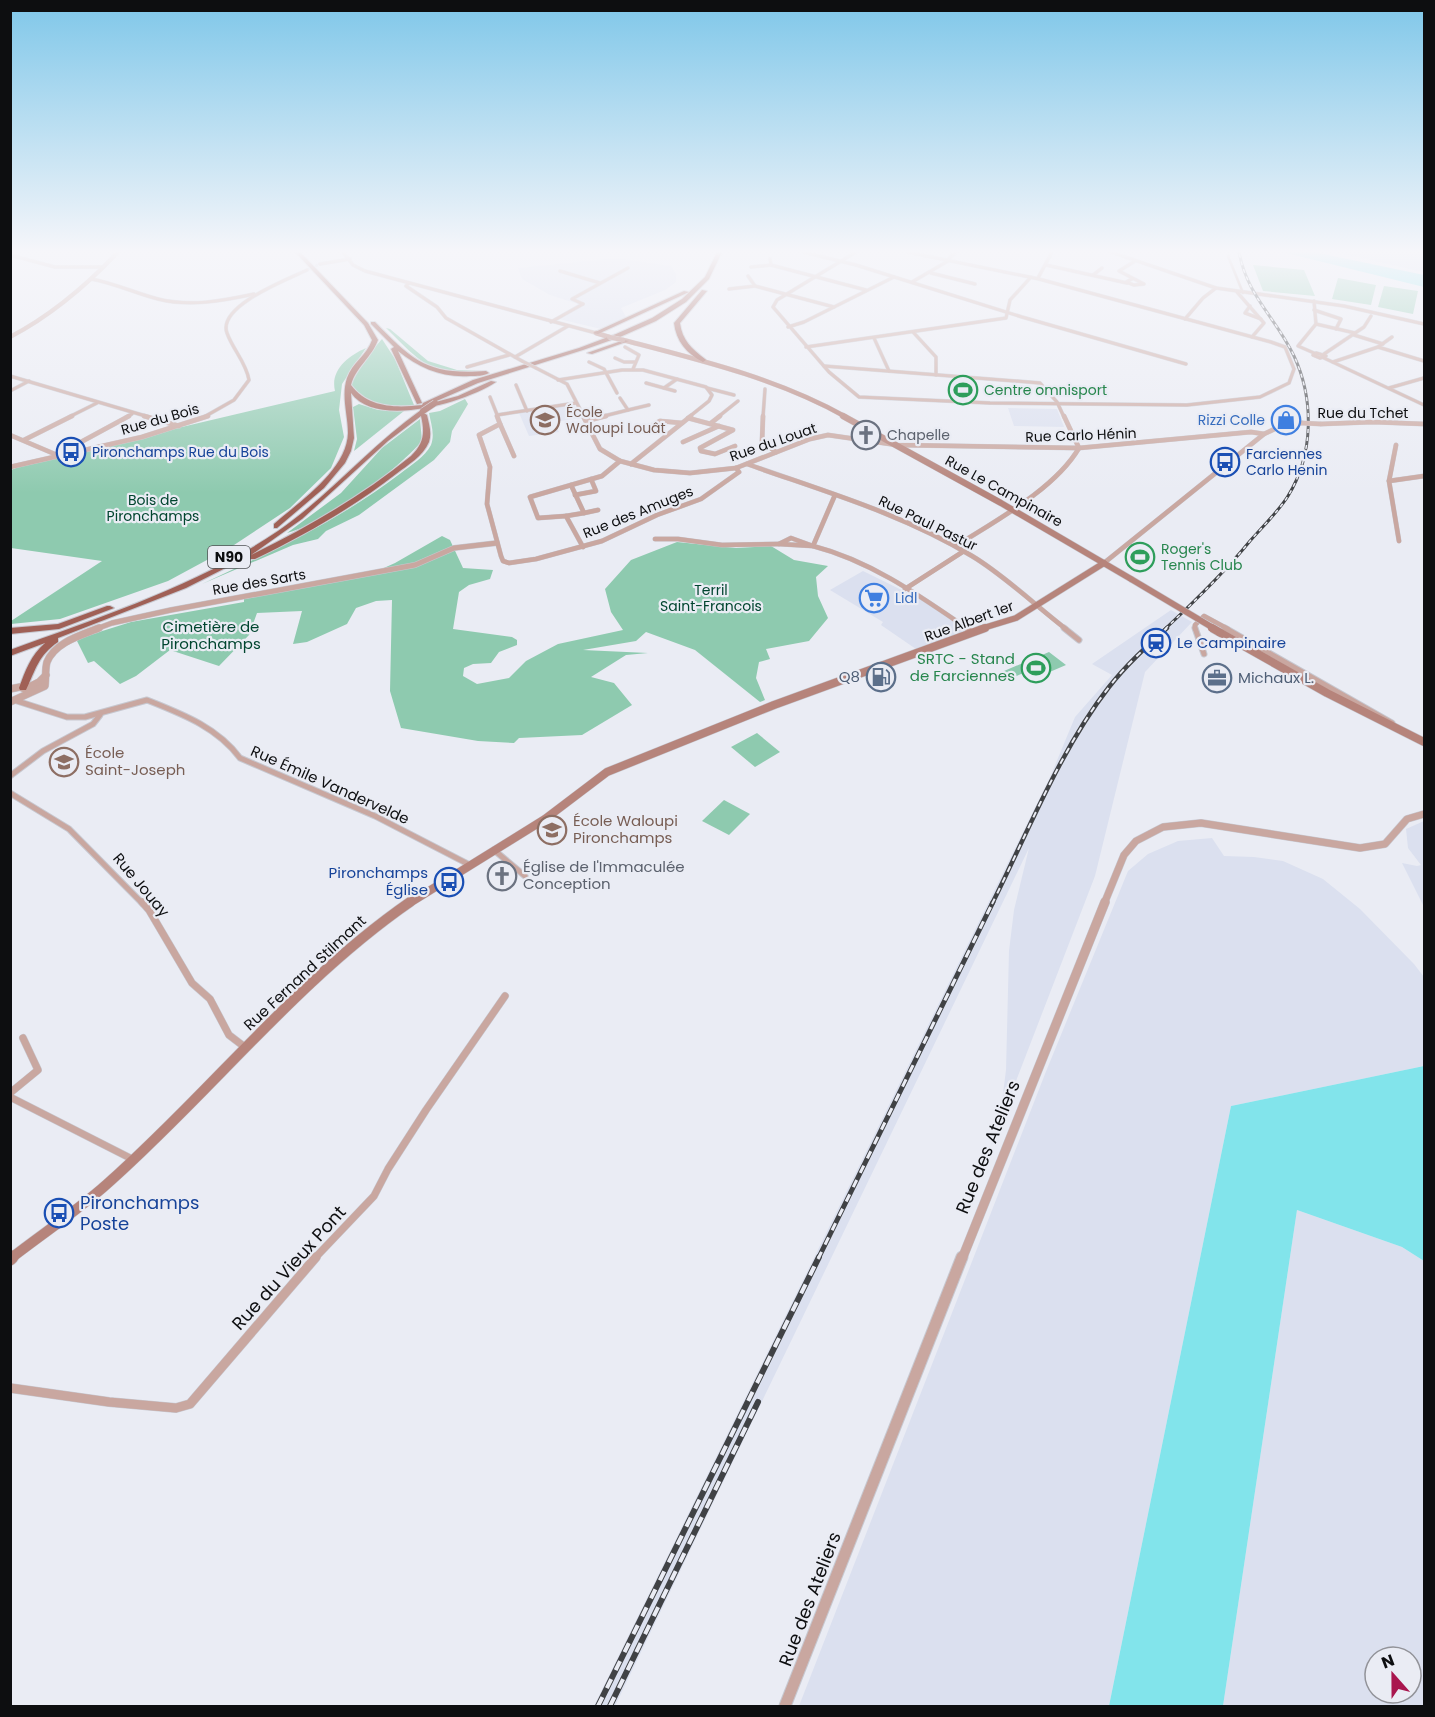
<svg xmlns="http://www.w3.org/2000/svg" width="1435" height="1717" font-family="Poppins,sans-serif">
  <rect width="100%" height="100%" fill="#eaecf4"/>
  <!-- built -->
  <g fill="#dbe0ef" fill-rule="evenodd">
    <path d="M1336 252H1424V272L1414 270Z"/>
    <path d="M616 258 671 266 676 274V282L665 290 621 308 626 317 601 329 555 318 578 304 550 295 522 279 518 268Z"/>
    <path d="M571 405 576 407 581 418 554 422 559 432 529 436 519 413Z"/>
    <path d="M1008 408 1057 409 1064 427 1014 426Z"/>
    <path d="M863 571 920 599 960 626 964 632 916 649 881 625 883 622 830 590Z"/>
    <path d="M1171 610 1192 622 1145 672 1095 876 991 1146 1002 1102 1006 1070 1009 951 1014 910 1029 848 615 1706H594L1051 775 1075 717 1112 675 1092 664Z"/>
    <path d="M1424 821V907L1402 863 1417 866 1421 865 1408 848 1406 829Z"/>
    <path d="M1212 838 1224 856 1254 857 1283 861 1323 879 1360 909 1414 964 1424 977V1066L1231 1106 1109 1706H799L1045 1074 1128 871 1148 854 1178 841Z"/>
    <path d="M1297 1210 1402 1247 1424 1261V1706H1223ZM1375 1657H1411V1693H1375Z"/>
  </g>
  <!-- green -->
  <g fill="#8ecaaf">
    <path d="M1253 265 1304 270 1315 296 1263 291Z"/>
    <path d="M1338 278 1376 285 1371 305 1332 299Z"/>
    <path d="M1384 286 1418 291 1413 314 1378 307Z"/>
    <path d="M386 328 390 329 428 361 457 370 482 371C431 379 419 360 386 328Z"/>
    <path d="M382 339 395 359 414 405C389 410 369 403 350 387L357 368Z"/>
    <path d="M366 348 342 384 339 410 344 437 331 468 290 508 231 547 168 581 60 619 11 624V621L102 561 11 548V470L25 464 335 391C330 370 348 356 366 348Z"/>
    <path d="M465 399 468 404 452 431 450 442 434 460 359 515 326 531 318 539 293 545 202 584C271 552 340 520 401 473 411 465 425 457 431 445 435 434 431 424 429 413L440 411Z"/>
    <path d="M359 404 378 410 404 411 354 451 357 439 353 407Z"/>
    <path d="M420 419 422 441C394 473 327 522 287 533L341 493 382 448Z"/>
    <path d="M442 536 450 540 463 568 493 570 490 579 469 585 459 592 453 629 512 637 517 640V645L499 652 491 663 473 664 464 668 463 676 477 684 509 678 526 661 558 644 623 630 611 612 605 589 631 560 677 542 736 548 771 546 794 560 828 566 816 577 818 596 828 618 809 641 766 649 770 659 759 662 756 678 765 700 760 702 695 650 646 632 636 641 583 650 648 653 626 655 591 677 614 683 632 705 582 735 519 738 514 743 478 741 401 728 390 691 392 600 376 601 356 608 347 624 307 642 293 644 302 611 257 613 249 635 219 666 170 650 136 676 120 684 94 661 88 663 77 641 80 638 131 622 244 602V599L366 576 395 563Z"/>
    <path d="M1049 652 1066 665 1038 677 1030 670 1012 678 1004 671Z"/>
    <path d="M757 733 780 752 755 767 731 747Z"/>
    <path d="M724 800 750 814 729 835 702 821Z"/>
  </g>
  <!-- water -->
  <g fill="#82e4eb">
    <path d="M1282 252H1314L1424 275V287Z"/>
    <path d="M1424 1066V1261L1402 1247 1297 1210 1223 1706H1109L1231 1106Z"/>
  </g>
  <g fill="none" stroke-linecap="round" stroke-linejoin="round">
    <!-- minor-tunnel -->
    <path stroke="#c9cbd2" stroke-width="3" stroke-dasharray="3 1.5" stroke-linecap="butt" d="M307 270 320 264"/>
    <!-- pedestrian casing -->
    <g stroke="#c7c8d0" stroke-width="3">
      <path id="pedestrian" d="M1228 256 1243 293"/>
    </g>
    <!-- minor-far4 casing -->
    <g stroke="#c7c8d0" stroke-width="4">
      <g id="minor-far4">
        <path d="M343 252 353 265 365 271 596 333"/>
        <path d="M803 252 856 265 1022 317 1186 364"/>
        <path d="M856 252 777 300 773 307 829 372 859 397 990 403 1187 405 1260 397 1289 383 1294 369 1285 347 1271 342 1039 279 907 252"/>
        <path d="M1111 252 1216 288 1344 306 1424 324"/>
        <path d="M10 255 55 267H103"/>
        <path d="M946 261 956 252"/>
        <path d="M320 264 350 259"/>
        <path d="M771 265 866 290"/>
        <path d="M1046 265 1127 283"/>
        <path d="M751 267 771 265 770 259"/>
        <path d="M560 271 600 283"/>
        <path d="M931 273 975 284"/>
        <path d="M1093 275 1102 268"/>
        <path d="M1038 278 1052 252"/>
        <path d="M91 279C114 283 135 293 158 299 190 307 222 301 254 294"/>
        <path d="M1132 279 1126 282 1134 285 1144 284 1119 271 1135 261"/>
        <path d="M912 282 948 261"/>
        <path d="M409 283 406 286 437 307 446 318 522 361"/>
        <path d="M755 286 834 307"/>
        <path d="M729 289 755 286 748 276"/>
        <path d="M1237 292 1264 323 1252 337"/>
        <path d="M1314 301 1316 324 1298 346 1314 353"/>
        <path d="M583 304 572 299 628 268"/>
        <path d="M1250 306 1245 313 1261 319"/>
        <path d="M1314 310 1341 319 1336 329"/>
        <path d="M1185 319 1203 298 1216 288"/>
        <path d="M551 322 583 304"/>
        <path d="M1316 324 1355 333"/>
        <path d="M788 327 804 322 894 277"/>
        <path d="M913 332 936 357V375"/>
        <path d="M1354 335 1383 344"/>
        <path d="M874 338 889 371"/>
        <path d="M625 347 639 355 633 369"/>
        <path d="M806 347 1006 318 1010 300 1031 277"/>
        <path d="M1378 347 1424 361"/>
        <path d="M1316 353 1326 356 1320 358 1313 355Z"/>
        <path d="M1324 354 1364 327 1371 316"/>
        <path d="M515 357 568 326"/>
        <path d="M615 358 624 362H635"/>
        <path d="M1324 358 1424 405"/>
        <path d="M589 362 604 369 617 393"/>
        <path d="M1333 362 1378 347 1392 337"/>
        <path d="M824 366 1040 383 1057 402 1064 417"/>
        <path d="M467 367 509 355"/>
        <path d="M536 368 567 384 584 417"/>
        <path d="M10 376 149 417"/>
        <path d="M558 380 622 370H643L706 387 712 395 709 401 689 417"/>
        <path d="M646 383 664 388 677 379"/>
        <path d="M516 385 527 411"/>
        <path d="M664 388 675 391"/>
        <path d="M707 388 734 395"/>
        <path d="M1389 388 1424 378"/>
        <path d="M10 391 29 381"/>
        <path d="M490 397 498 417"/>
        <path d="M628 410 649 405"/>
        <path d="M497 415 576 403"/>
        <path d="M69 417 97 403"/>
        <path d="M126 417 132 414"/>
        <path d="M204 417 234 400 249 380C246 362 233 350 227 333 217 306 288 279 307 270"/>
        <path d="M600 417 628 410 620 398"/>
        <path d="M718 417 738 401"/>
        <path d="M763 417 765 389"/>
      </g>
    </g>
    <!-- minor-far3 casing -->
    <g stroke="#c7c8d0" stroke-width="5">
      <g id="minor-far3">
        <path d="M144 416 179 426"/>
        <path d="M497 416 500 424 479 435 490 467 487 504 501 556 503 561 509 563 536 559 602 541 657 515 701 499 739 472 736 468"/>
        <path d="M583 416 600 449 620 461 654 470 690 473 736 468 810 439 828 435 897 445 1079 448 1251 432 1264 434"/>
        <path d="M763 416 762 442 776 452"/>
        <path d="M1064 416 1079 448"/>
        <path d="M688 418 733 430 700 448 701 451 715 454 735 446"/>
        <path d="M586 421 606 416"/>
        <path d="M711 423 720 416"/>
        <path d="M500 424 514 456"/>
        <path d="M1321 424 1373 422 1424 424"/>
        <path d="M642 431 660 421 682 423"/>
        <path d="M10 435 57 455 129 416"/>
        <path d="M24 440 72 416"/>
        <path d="M683 442 719 426"/>
        <path d="M1396 445 1389 481 1399 541"/>
        <path d="M631 464 691 416"/>
        <path d="M747 464C823 491 903 514 972 556 1004 575 1036 606 1066 629"/>
        <path d="M10 467 142 437 208 416"/>
        <path d="M1389 481 1424 476"/>
        <path d="M575 495 596 491 591 479"/>
        <path d="M835 495 813 546C871 561 920 596 968 629"/>
        <path d="M584 513 598 510"/>
        <path d="M566 516 584 513 571 485"/>
        <path d="M791 538 813 546 779 544Z"/>
        <path d="M655 539H678L722 545 779 544"/>
        <path d="M956 546C995 521 1055 489 1079 448"/>
        <path d="M583 547 566 516 538 518 530 497 602 476 620 461"/>
        <path d="M1104 563 1264 434 1285 424 1302 423"/>
        <path d="M905 589 964 551"/>
        <path d="M1195 629V625L1204 616 1228 629"/>
      </g>
    </g>
    <!-- minor-far2 casing -->
    <g stroke="#c7c8d0" stroke-width="7">
      <g id="minor-far2">
        <path d="M966 628 972 632"/>
        <path d="M1064 628 1079 640"/>
        <path d="M1195 628 1204 654"/>
        <path d="M1225 628 1392 723"/>
        <path d="M17 701 67 717H85L147 700C182 714 217 727 240 758L375 816 470 865"/>
        <path d="M10 776 43 751 93 724 100 715"/>
        <path d="M10 793 69 829 143 904"/>
        <path d="M494 850 525 876"/>
      </g>
    </g>
    <!-- minor-far1 casing -->
    <g stroke="#c7c8d0" stroke-width="8">
      <g id="minor-far1">
        <path d="M142 902 149 910 192 983 210 999 229 1035 246 1048"/>
        <path d="M10 1093 38 1070 23 1038"/>
        <path d="M10 1097 134 1160"/>
        <path d="M314 1259 374 1196 388 1169 426 1110 505 996"/>
      </g>
    </g>
    <!-- minor casing -->
    <g stroke="#c7c8d0" stroke-width="10">
      <path id="minor" d="M10 1388 109 1402 176 1408 190 1404 316 1257"/>
    </g>
    <!-- tertiary-far4 casing -->
    <g stroke="#c7c8d0" stroke-width="4.5">
      <path id="tertiary-far4" d="M10 337C52 315 86 286 118 252"/>
    </g>
    <!-- tertiary-far3 casing -->
    <g stroke="#c7c8d0" stroke-width="6">
      <path id="tertiary-far3" d="M96 629 112 623 171 610 415 565 454 548 497 543"/>
    </g>
    <!-- tertiary-far2 casing -->
    <g stroke="#c7c8d0" stroke-width="8">
      <g id="tertiary-far2">
        <path d="M10 689 20 687 25 689"/>
        <path d="M25 689 39 682 46 675"/>
        <path d="M10 702 45 686C46 679 45 668 47 662 55 642 82 635 99 628"/>
        <path d="M1104 904 1124 855 1136 841 1163 827 1201 823 1360 848 1385 844 1407 819 1424 814"/>
      </g>
    </g>
    <!-- tertiary-far1 casing -->
    <g stroke="#c7c8d0" stroke-width="10">
      <path id="tertiary-far1" d="M962 1259 1105 902"/>
    </g>
    <!-- tertiary casing -->
    <g stroke="#c7c8d0" stroke-width="13">
      <path id="tertiary" d="M785 1706 962 1257"/>
    </g>
    <!-- secondary-far4 casing -->
    <g stroke="#c7c8d0" stroke-width="5">
      <g id="secondary-far4">
        <path d="M596 333 609 337"/>
        <path d="M623 340C700 360 776 378 846 417"/>
      </g>
    </g>
    <!-- secondary-far3 casing -->
    <g stroke="#c7c8d0" stroke-width="7">
      <g id="secondary-far3">
        <path d="M843 416 1001 503 1131 579"/>
        <path d="M980 629 1016 618 1104 563"/>
      </g>
    </g>
    <!-- secondary-far2 casing -->
    <g stroke="#c7c8d0" stroke-width="9">
      <g id="secondary-far2">
        <path d="M1219 632 1327 693 1424 742"/>
        <path d="M408 904 545 819 607 772 774 705 985 628"/>
      </g>
    </g>
    <!-- secondary-far1 casing -->
    <g stroke="#c7c8d0" stroke-width="11">
      <path id="secondary-far1" d="M10 1259C42 1234 77 1211 107 1184 210 1093 296 981 410 902"/>
    </g>
    <!-- secondary casing -->
    <g stroke="#c7c8d0" stroke-width="14">
      <path id="secondary" d="M10 1259 12 1257"/>
    </g>
    <!-- trunk casing -->
    <g stroke="#c7c8d0" stroke-width="2">
      <g id="trunk">
        <path d="M295 252H300L368 323 378 340C372 357 356 367 351 385 368 408 396 408 422 405L423 403 473 380 579 348 616 334 652 318 682 299 705 277 717 252H722L709 279 686 302 656 321 620 337 583 350 478 383 432 403 458 396 491 381 496 382C466 402 377 429 351 393L354 438 351 451 345 463 324 488 277 528H274V524C299 502 347 470 348 433 348 415 341 396 347 378 352 363 367 355 372 340L364 325Z"/>
        <path d="M702 290 707 291 680 323C682 340 692 349 705 359L706 360 703 362C687 354 676 341 674 323Z"/>
        <path d="M684 291 689 292 598 334 593 333Z"/>
        <path d="M371 322H375C414 362 428 375 486 371L489 373C483 376 477 376 470 376 442 378 419 368 398 351L422 403 417 404 391 349 394 347 371 324Z"/>
        <path d="M624 340 629 341 592 354 587 353Z"/>
        <path d="M421 410 426 411 424 413 427 415C429 424 432 433 429 442 423 456 408 465 396 474 352 508 305 535 255 559H249V556L186 588 58 638V642C38 656 36 669 26 690H20L19 688C25 671 31 655 45 643L10 656V650C102 616 197 586 278 531 329 496 370 446 421 410ZM421 416C425 433 424 443 411 456 362 496 308 527 251 555L302 519 388 441Z"/>
        <path d="M107 606H110L114 608 59 629 10 634V628L58 624Z"/>
      </g>
    </g>
    <!-- pedestrian -->
    <use href="#pedestrian" stroke="#c9a7a0" stroke-width="2"/>
    <!-- minor-far4 -->
    <use href="#minor-far4" stroke="#c9a7a0" stroke-width="3"/>
    <!-- minor-far3 -->
    <use href="#minor-far3" stroke="#c9a7a0" stroke-width="4.5"/>
    <!-- minor-far2 -->
    <use href="#minor-far2" stroke="#c9a7a0" stroke-width="5"/>
    <!-- minor-far1 -->
    <use href="#minor-far1" stroke="#c9a7a0" stroke-width="7"/>
    <!-- minor -->
    <use href="#minor" stroke="#c9a7a0" stroke-width="9"/>
    <!-- tertiary-far4 -->
    <use href="#tertiary-far4" stroke="#c9a7a0" stroke-width="4"/>
    <!-- tertiary-far3 -->
    <use href="#tertiary-far3" stroke="#c9a7a0" stroke-width="5"/>
    <!-- tertiary-far2 -->
    <use href="#tertiary-far2" stroke="#c9a7a0" stroke-width="7"/>
    <!-- tertiary-far1 -->
    <use href="#tertiary-far1" stroke="#c9a7a0" stroke-width="9"/>
    <!-- tertiary -->
    <use href="#tertiary" stroke="#c9a7a0" stroke-width="11"/>
    <!-- secondary-far4 -->
    <use href="#secondary-far4" stroke="#b6847b" stroke-width="4.5"/>
    <!-- secondary-far3 -->
    <use href="#secondary-far3" stroke="#b6847b" stroke-width="6"/>
    <!-- secondary-far2 -->
    <use href="#secondary-far2" stroke="#b6847b" stroke-width="8"/>
    <!-- secondary-far1 -->
    <use href="#secondary-far1" stroke="#b6847b" stroke-width="10"/>
    <!-- secondary -->
    <use href="#secondary" stroke="#b6847b" stroke-width="13"/>
    <!-- trunk -->
    <use href="#trunk" fill="#a06056" fill-rule="evenodd"/>
    <!-- rail-far3 casing -->
    <g stroke="#404245" stroke-width="3">
      <path id="rail-far3" d="M1165 629C1195 601 1224 573 1250 541 1263 526 1278 512 1288 496 1314 454 1314 399 1294 356 1276 318 1247 296 1239 252"/>
    </g>
    <!-- rail-far2 casing -->
    <g stroke="#404245" stroke-width="4.5">
      <path id="rail-far2" d="M992 904C1028 832 1060 750 1109 687 1126 665 1146 647 1167 628"/>
    </g>
    <!-- rail-far1 casing -->
    <g stroke="#404245" stroke-width="5">
      <path id="rail-far1" d="M818 1259 993 902"/>
    </g>
    <!-- rail casing -->
    <g stroke="#404245" stroke-width="6">
      <g id="rail">
        <path d="M598 1706 819 1257"/>
        <path d="M610 1706 758 1402"/>
      </g>
    </g>
    <!-- rail-far3 -->
    <use href="#rail-far3" stroke="#eaecf4" stroke-width="1.5" stroke-dasharray="4" stroke-linecap="butt"/>
    <!-- rail-far2 -->
    <use href="#rail-far2" stroke="#eaecf4" stroke-width="2" stroke-dasharray="6" stroke-linecap="butt"/>
    <!-- rail-far1 -->
    <use href="#rail-far1" stroke="#eaecf4" stroke-width="3" stroke-dasharray="8" stroke-linecap="butt"/>
    <!-- rail -->
    <use href="#rail" stroke="#eaecf4" stroke-width="4" stroke-dasharray="10" stroke-linecap="butt"/>
    <!-- minor-bridge-far1 casing -->
    <g stroke="#c7c8d0" stroke-width="4" stroke-linecap="butt">
      <path id="minor-bridge-far1" d="M522 361 536 368"/>
    </g>
    <!-- minor-bridge casing -->
    <g stroke="#c7c8d0" stroke-width="5" stroke-linecap="butt">
      <path id="minor-bridge" d="M1302 423 1321 424"/>
    </g>
    <!-- secondary-bridge-far2 casing -->
    <g stroke="#c7c8d0" stroke-width="5" stroke-linecap="butt">
      <path id="secondary-bridge-far2" d="M609 337 623 340"/>
    </g>
    <!-- secondary-bridge-far1 casing -->
    <g stroke="#c7c8d0" stroke-width="7" stroke-linecap="butt">
      <path id="secondary-bridge-far1" d="M1131 579 1215 629"/>
    </g>
    <!-- secondary-bridge casing -->
    <g stroke="#c7c8d0" stroke-width="9" stroke-linecap="butt">
      <path id="secondary-bridge" d="M1212 628 1219 632"/>
    </g>
    <!-- trunk-bridge casing -->
    <g stroke="#c7c8d0" stroke-width="7" stroke-linecap="butt">
      <path id="trunk-bridge" d="M423 411 435 403"/>
    </g>
    <!-- minor-bridge-far1 -->
    <use href="#minor-bridge-far1" stroke="#c9a7a0" stroke-width="3"/>
    <!-- minor-bridge -->
    <use href="#minor-bridge" stroke="#c9a7a0" stroke-width="4.5"/>
    <!-- secondary-bridge-far2 -->
    <use href="#secondary-bridge-far2" stroke="#b6847b" stroke-width="4.5"/>
    <!-- secondary-bridge-far1 -->
    <use href="#secondary-bridge-far1" stroke="#b6847b" stroke-width="6"/>
    <!-- secondary-bridge -->
    <use href="#secondary-bridge" stroke="#b6847b" stroke-width="8"/>
    <!-- trunk-bridge -->
    <use href="#trunk-bridge" stroke="#a06056" stroke-width="6"/>
  </g>
  <!-- sky -->
  <linearGradient id="sky" x2="0" y2="1"><stop stop-color="#7fc7e9"/><stop offset="0.51" stop-color="#f6f6fa"/><stop offset="1" stop-color="#f6f6fa" stop-opacity="0"/></linearGradient>
  <rect width="1435" height="493" fill="url(#sky)"/>
  <!-- icons -->
  <defs>
    <g id="stadium-ring" transform="scale(1.5)"><circle r="9.5" fill="#eaecf4" stroke="#2e9e5b" stroke-width="1.5"/><path d="M0-5a6.5 5 0 1 0 0 10a6.5 5 0 1 0 0-10ZM-3.5-1.8h7v3.6h-7Z" fill="#2e9e5b"/></g>
    <g id="school-ring" transform="scale(1.5)"><circle r="9.5" fill="#eaecf4" stroke="#8d6e63" stroke-width="1.5"/><path d="M0-5L7-2L0 1L-7-2ZM-4 1L0 2.5L4 1V4Q0 6-4 4Z" fill="#8d6e63"/></g>
    <g id="shop-ring" transform="scale(1.5)"><circle r="9.5" fill="#eaecf4" stroke="#3f7fe0" stroke-width="1.5"/><path d="M-5-2.5h2.3a2.7 3.5 0 0 1 5.4 0H5L5.5 6h-11ZM-1.5-2.5h3a1.5 2.3 0 0 0-3 0Z" fill="#3f7fe0"/></g>
    <g id="church-ring" transform="scale(1.5)"><circle r="9.5" fill="#eaecf4" stroke="#6b7280" stroke-width="1.5"/><path d="M-1.2-6h2.4v3.5h3.3v2.4h-3.3V6h-2.4V-.1h-3.3v-2.4h3.3Z" fill="#6b7280"/></g>
    <g id="bus-ring" transform="scale(1.5)"><circle r="9.5" fill="#eaecf4" stroke="#1a4fb4" stroke-width="1.5"/><path d="M-5-6H5V4H4V6H2V4H-2V6H-4V4H-5ZM-3.5-4V0h7V-4ZM-3.5 1.2v1.5H-2V1.2ZM2 1.2v1.5H3.5V1.2Z" fill="#1a4fb4"/></g>
    <g id="supermarket-ring" transform="scale(1.5)"><circle r="9.5" fill="#eaecf4" stroke="#3f7fe0" stroke-width="1.5"/><path d="M-6-5.5h2.5l.6 2H6L4.5 2H-2.5L-4.4-4H-6ZM-1.5 3.2a1.3 1.3 0 1 0 .1 0ZM3 3.2a1.3 1.3 0 1 0 .1 0Z" fill="#3f7fe0"/></g>
    <g id="station-ring" transform="scale(1.5)"><circle r="9.5" fill="#eaecf4" stroke="#1a4fb4" stroke-width="1.5"/><path d="M-3-6H3Q5-6 5-4V2Q5 4 3 4L4.5 6H3L1.5 4h-3L-3 6H-4.5L-3 4Q-5 4-5 2V-4Q-5-6-3-6ZM-3.5-4v3h7v-3ZM-3.5 1v1.5H-2V1ZM2 1v1.5H3.5V1Z" fill="#1a4fb4"/></g>
    <g id="fuel-ring" transform="scale(1.5)"><circle r="9.5" fill="#eaecf4" stroke="#5c6f8a" stroke-width="1.5"/><path d="M-5.5-6h7V0h2V4h1.3V-2.5L3-4.5l.8-.8L6-3V5H2.5V1h-1V6h-7ZM-4.2-4.7v3.2H.2V-4.7Z" fill="#5c6f8a"/></g>
    <g id="office-ring" transform="scale(1.5)"><circle r="9.5" fill="#eaecf4" stroke="#5c6f8a" stroke-width="1.5"/><path d="M-6-3h4V-5.5h4V-3h4V5H-6ZM-1-4.5V-3h2v-1.5ZM-6 0V1H6V0Z" fill="#5c6f8a"/></g>
  </defs>
  <g fill-rule="evenodd">
    <use href="#stadium-ring" x="963" y="390"/>
    <use href="#school-ring" x="545" y="420"/>
    <use href="#shop-ring" x="1286" y="420"/>
    <use href="#church-ring" x="866" y="435"/>
    <use href="#bus-ring" x="71" y="452"/>
    <use href="#bus-ring" x="1225" y="462"/>
    <use href="#stadium-ring" x="1140" y="557"/>
    <use href="#supermarket-ring" x="874" y="598"/>
    <use href="#station-ring" x="1156" y="643"/>
    <use href="#stadium-ring" x="1036" y="668"/>
    <use href="#fuel-ring" x="881" y="677"/>
    <use href="#office-ring" x="1217" y="678"/>
    <use href="#school-ring" x="64" y="762"/>
    <use href="#school-ring" x="552" y="830"/>
    <use href="#church-ring" x="502" y="876"/>
    <use href="#bus-ring" x="449" y="882"/>
    <use href="#bus-ring" x="59" y="1213"/>
  </g>
  <g text-anchor="middle" stroke-width="4.5" stroke-linejoin="round" paint-order="stroke">
    <!-- far-leisure labels -->
    <g font-size="14" fill="#27864d" stroke="#eaecf4" text-anchor="start">
      <text x="984" y="395">Centre omnisport</text>
      <text x="1161" y="554">Roger's<tspan x="1161" dy="16">Tennis Club</tspan></text>
    </g>
    <!-- far-education labels -->
    <g font-size="14" fill="#785e54" stroke="#eaecf4" text-anchor="start">
      <text x="566" y="417">École<tspan x="566" dy="16">Waloupi Louât</tspan></text>
    </g>
    <!-- far-street labels -->
    <g font-size="14" fill="#0d0e10" stroke="#eaecf4">
      <text x="1363" y="418">Rue du Tchet</text>
      <text transform="translate(160 419) rotate(-16)" y="5">Rue du Bois</text>
      <text transform="translate(1081 435) rotate(-2)" y="5">Rue Carlo Hénin</text>
      <text transform="translate(773 442) rotate(-19)" y="5">Rue du Louat</text>
      <text transform="translate(1004 491) rotate(29)" y="5">Rue Le Campinaire</text>
      <text transform="translate(638 512) rotate(-22)" y="5">Rue des Amuges</text>
      <text transform="translate(928 523) rotate(26)" y="5">Rue Paul Pastur</text>
      <text transform="translate(259 582) rotate(-10)" y="5">Rue des Sarts</text>
      <text transform="translate(969 621) rotate(-20)" y="5">Rue Albert 1er</text>
    </g>
    <!-- far-shop labels -->
    <g font-size="14" fill="#366cbe" stroke="#eaecf4" text-anchor="end">
      <text x="1265" y="425">Rizzi Colle</text>
      <text x="895" y="603" text-anchor="start">Lidl</text>
    </g>
    <!-- far-worship labels -->
    <g font-size="14" fill="#5b616d" stroke="#eaecf4" text-anchor="start">
      <text x="887" y="440">Chapelle</text>
    </g>
    <!-- far-transit labels -->
    <g font-size="14" fill="#164399" stroke="#eaecf4" text-anchor="start">
      <text x="92" y="457">Pironchamps Rue du Bois</text>
      <text x="1246" y="459">Farciennes<tspan x="1246" dy="16">Carlo Henin</tspan></text>
    </g>
    <!-- far-park labels -->
    <g font-size="14" fill="#00452f" stroke="#eaecf4">
      <text x="153" y="505">Bois de<tspan x="153" dy="16">Pironchamps</tspan></text>
      <text x="711" y="595">Terril<tspan x="711" dy="16">Saint-Francois</tspan></text>
    </g>
    <!-- shield labels -->
    <rect fill="#eaecf4" stroke="#4f5154" stroke-width="1.5" x="208" y="546" width="42" height="22" rx="4.5"/>
    <g font-size="14" font-weight="bold" fill="#0d0e10">
      <text x="229" y="562">N90</text>
    </g>
    <!-- park labels -->
    <g font-size="15" fill="#00452f" stroke="#eaecf4">
      <text x="211" y="632">Cimetière de<tspan x="211" dy="17">Pironchamps</tspan></text>
    </g>
    <!-- transit labels -->
    <g font-size="15" fill="#164399" stroke="#eaecf4" text-anchor="start">
      <text x="1177" y="648">Le Campinaire</text>
      <text x="428" y="878" text-anchor="end">Pironchamps<tspan x="428" dy="17">Église</tspan></text>
    </g>
    <!-- leisure labels -->
    <g font-size="15" fill="#27864d" stroke="#eaecf4" text-anchor="end">
      <text x="1015" y="664">SRTC - Stand<tspan x="1015" dy="17">de Farciennes</tspan></text>
    </g>
    <!-- service labels -->
    <g font-size="15" fill="#4e5e75" stroke="#eaecf4" text-anchor="end">
      <text x="860" y="682">Q8</text>
      <text x="1238" y="683" text-anchor="start">Michaux L.</text>
    </g>
    <!-- education labels -->
    <g font-size="15" fill="#785e54" stroke="#eaecf4" text-anchor="start">
      <text x="85" y="758">École<tspan x="85" dy="17">Saint-Joseph</tspan></text>
      <text x="573" y="826">École Waloupi<tspan x="573" dy="17">Pironchamps</tspan></text>
    </g>
    <!-- street labels -->
    <g font-size="15" fill="#0d0e10" stroke="#eaecf4">
      <text transform="translate(330 785) rotate(24)" y="5">Rue Émile Vandervelde</text>
      <text transform="translate(141 885) rotate(50)" y="5">Rue Jouay</text>
      <text transform="translate(305 973) rotate(-43)" y="5">Rue Fernand Stilmant</text>
    </g>
    <!-- worship labels -->
    <g font-size="15" fill="#5b616d" stroke="#eaecf4" text-anchor="start">
      <text x="523" y="872">Église de l'Immaculée<tspan x="523" dy="17">Conception</tspan></text>
    </g>
    <!-- near-street labels -->
    <g font-size="18" fill="#0d0e10" stroke="#eaecf4">
      <text transform="translate(988 1147) rotate(-68)" y="6">Rue des Ateliers</text>
      <text transform="translate(289 1268) rotate(-48)" y="6">Rue du Vieux Pont</text>
      <text transform="translate(810 1599) rotate(-69)" y="6">Rue des Ateliers</text>
    </g>
    <!-- near-transit labels -->
    <g font-size="18" fill="#164399" stroke="#eaecf4" text-anchor="start">
      <text x="80" y="1209">Pironchamps<tspan x="80" dy="21">Poste</tspan></text>
    </g>
  </g>
  <!-- border -->
  <rect width="1435" height="1717" fill="none" stroke="#0d0e10" stroke-width="24"/>
  <!-- north arrow -->
  <g transform="translate(1393 1675) rotate(339)"><circle r="28" fill="#eaecf4" stroke="#929399" stroke-width="1.5"/>
  <path d="M0-4.5L10 22L0 15L-10 22Z" fill="#a9164e"/>
  <text y="-9" font-size="16" font-weight="bold" text-anchor="middle" fill="#0d0e10">N</text>
  </g>
</svg>
